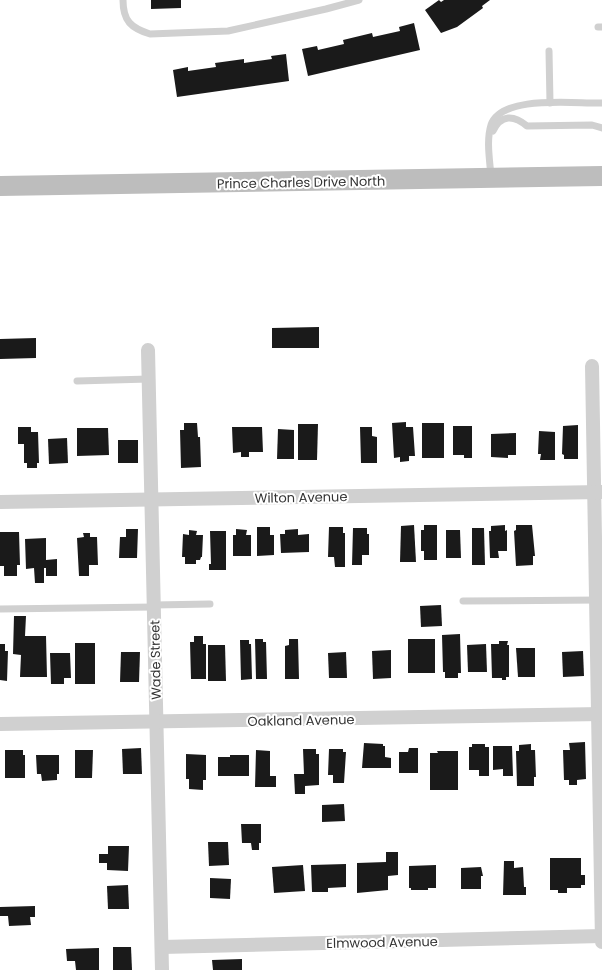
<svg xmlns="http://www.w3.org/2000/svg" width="602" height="970" font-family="Poppins,sans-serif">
  <rect width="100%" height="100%" fill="#fff"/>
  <!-- building -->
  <g fill="#1a1a1a">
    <path d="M151 0H181V8L151 9Z"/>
    <path d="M439 0 441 2 444 0H490L482 6 483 8 457 27 441 33 425 10Z"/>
    <path d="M414 23 420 50 308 76 302 49 317 46 318 50 344 44 343 40 372 33 373 37 400 31 399 27Z"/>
    <path d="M286 54 289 81 177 97 173 70 188 67V71L216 67 215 63 244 59V63L272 59 271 56Z"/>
    <path d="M319 327V348H272V328Z"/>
    <path d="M36 338V358L0 359V339Z"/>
    <path d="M406 422V427H413L415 456H409V461L400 462V457L394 458 392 423Z"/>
    <path d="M184 423H197L198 437H200L201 467 181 468 180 430H184Z"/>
    <rect x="422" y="423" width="22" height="35"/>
    <path d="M298 424H318L317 460H298Z"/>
    <path d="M578 425V459H564V455L562 454 563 426Z"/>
    <path d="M453 426H472V458H464V455H453Z"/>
    <path d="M18 427H31V432H38L39 463H37V468H27V463H24V444H18Z"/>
    <path d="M232 427H262L263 452H249V457H241V452L233 453Z"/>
    <path d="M360 427H372V436L377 437V463H361Z"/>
    <path d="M77 428H108L109 455 77 456Z"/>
    <path d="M278 429 294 430V459H277Z"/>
    <path d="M539 431 555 432V460H540L541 454H538Z"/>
    <path d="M516 433V455H508V458L491 457V434Z"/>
    <path d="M67 438 68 463 49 464 48 439Z"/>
    <rect x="118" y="440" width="20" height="23"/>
    <path d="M414 525 416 562H400L401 526Z"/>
    <path d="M424 525H437V560H424V551H421V530H424Z"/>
    <path d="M505 525V531L507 530V551H498L499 558H490L489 531H491V526Z"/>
    <path d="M516 525H532L535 556H533V565L516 566 514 531 516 530Z"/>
    <path d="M257 527H270V535H274V555L257 556Z"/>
    <path d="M329 527H343V533H345V567H335L334 557H328Z"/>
    <path d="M353 528H367V534H369V555H362V565H352Z"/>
    <path d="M472 528H484L485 565H472Z"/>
    <path d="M126 529H138L137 558H119L120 537H126Z"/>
    <path d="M236 529 247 530 246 535H251V556H233V535H236Z"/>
    <path d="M298 529V535L309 534V552L281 553 280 534H285V530Z"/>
    <path d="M189 530 197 531 196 535H203L202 557H201L200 560H196V564H185V557H182L183 534 189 535Z"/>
    <path d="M446 530H460L461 558H446Z"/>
    <path d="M210 531H226V570H209V564H211Z"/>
    <path d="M0 532H19L20 565H17V576H4V566H0Z"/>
    <path d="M83 533H90V537H97L98 565H89V576H79L77 538 84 537Z"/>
    <path d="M46 538V560L57 559V576H46V568H44V583H35L34 568 26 569 25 539Z"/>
    <path d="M441 605 442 626 421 627 420 606Z"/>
    <path d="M14 616H26L25 636H46L47 677H20L21 655 13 654Z"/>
    <path d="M460 634 461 673H458V678H445V672H443L442 635Z"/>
    <path d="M194 636H203V644H206V679H191L190 642H194Z"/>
    <path d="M255 639H263V642H266L267 679H256Z"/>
    <path d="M289 639H298L299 679H285V646L289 645Z"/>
    <rect x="408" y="639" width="27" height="34"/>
    <path d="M240 640H249V644H251L252 679 241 680Z"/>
    <path d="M499 641H508L507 645H509V677H506V680H502V678H492L491 644H499Z"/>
    <rect x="75" y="643" width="20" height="41"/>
    <path d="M0 644H5V651H8L7 681 0 680Z"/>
    <path d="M486 644 487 672H468L467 645Z"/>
    <path d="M208 645H225L226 681H208Z"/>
    <path d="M516 648H535V677H518Z"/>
    <path d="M391 650V678L373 679 372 651Z"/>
    <path d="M583 651 584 676 563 677 562 652Z"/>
    <path d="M121 652H140L139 682H120Z"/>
    <path d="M346 652 347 678H329L328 653Z"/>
    <path d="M50 653H70L71 678H64V684H51Z"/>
    <path d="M585 742 586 779 577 780V785H569V780H564L563 750H570L569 743Z"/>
    <path d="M364 743 383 744V746H385V757L391 758V768H362Z"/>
    <path d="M472 744H485V747H489V776H479V770H469V747H472Z"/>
    <path d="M531 744V750H535L536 777H534V786H517L516 751H519V745Z"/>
    <path d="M493 746H512L513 776H503V769L493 770Z"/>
    <path d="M141 748 142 774H123L122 749Z"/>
    <path d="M409 748H418V773H399V752H408Z"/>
    <path d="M303 749H316V754H319V785L305 786V794H295L294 774H304Z"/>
    <path d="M329 749H343V752H346L344 783H333V775H328Z"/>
    <path d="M5 750H23V755H25V778H5Z"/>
    <path d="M75 750H93L92 778H75Z"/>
    <path d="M256 750 270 751V776H276V787H255Z"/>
    <path d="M437 751H458V790H430V753H438Z"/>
    <path d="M186 754 206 755V780H203V790L189 789V779H186Z"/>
    <path d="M36 755H59V774H57V780L42 781 41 774H37Z"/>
    <path d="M230 755H249V776H218V757H230Z"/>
    <path d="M344 804 345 821 322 822V805Z"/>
    <path d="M241 824H261V843H259V850H252L251 843H242Z"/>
    <path d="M208 842H228L229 865 209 866Z"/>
    <path d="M108 846H129L128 871 107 870V863H99V854H108Z"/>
    <path d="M386 852H398V875L388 876V890L357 893V863L386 862Z"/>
    <path d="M550 858H581V875H585V885H581V888H567V893H558V890H550Z"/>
    <path d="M504 861H514V868L523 867 524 887H526V895H503Z"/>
    <path d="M346 864V887L328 888V892H312L311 865Z"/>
    <path d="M303 865 305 891 274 893 272 867Z"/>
    <path d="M436 865V888H428V890H411V888H409V866Z"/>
    <path d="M481 867 483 876H481V889H461V868Z"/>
    <path d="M210 878 231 879 230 899 210 898Z"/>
    <path d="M128 885 129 909H108L107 886Z"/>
    <path d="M35 906V917H30L31 925 9 926 8 916H0V907Z"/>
    <path d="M113 947H131L132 970H113Z"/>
    <path d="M99 948V970H76L75 961H67L66 949Z"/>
    <path d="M242 959V970H213L212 960Z"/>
  </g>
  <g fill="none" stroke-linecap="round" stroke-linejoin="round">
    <!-- service -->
    <g stroke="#d0d0d0" stroke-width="7">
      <path d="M123 0C123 21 131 28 150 34L228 31 326 9 359 0"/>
      <path d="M598 27H602"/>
      <path d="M549 51 550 103"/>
      <path d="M493 131C501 114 514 115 527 126L592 125 602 128"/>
      <path d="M491 177C490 161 486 141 491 125 502 94 575 104 602 103"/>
      <path d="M77 381 149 379"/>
      <path d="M463 601 599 600"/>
      <path d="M154 605 210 604"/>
      <path d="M0 609 154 607"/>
    </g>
    <!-- minor -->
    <g stroke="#d0d0d0" stroke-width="14">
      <path d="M148 350 162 970"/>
      <path d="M592 366 602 942"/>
      <path d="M0 502 602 492"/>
      <path d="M0 724 602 714"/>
      <path d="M162 947 602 936"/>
    </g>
    <!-- secondary -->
    <path stroke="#bdbdbd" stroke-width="20" d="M0 186 602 176"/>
  </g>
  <g text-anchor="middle" stroke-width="4" stroke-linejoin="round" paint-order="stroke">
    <!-- street labels -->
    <g font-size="13" fill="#333" stroke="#fff">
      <text transform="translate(301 182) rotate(-1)" y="5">Prince Charles Drive North</text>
      <text transform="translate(301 497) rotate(-1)" y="5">Wilton Avenue</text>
      <text transform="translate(155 660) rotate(-91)" y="5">Wade Street</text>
      <text transform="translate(301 720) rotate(-1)" y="5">Oakland Avenue</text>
      <text transform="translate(382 942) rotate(-1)" y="5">Elmwood Avenue</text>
    </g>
  </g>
</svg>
